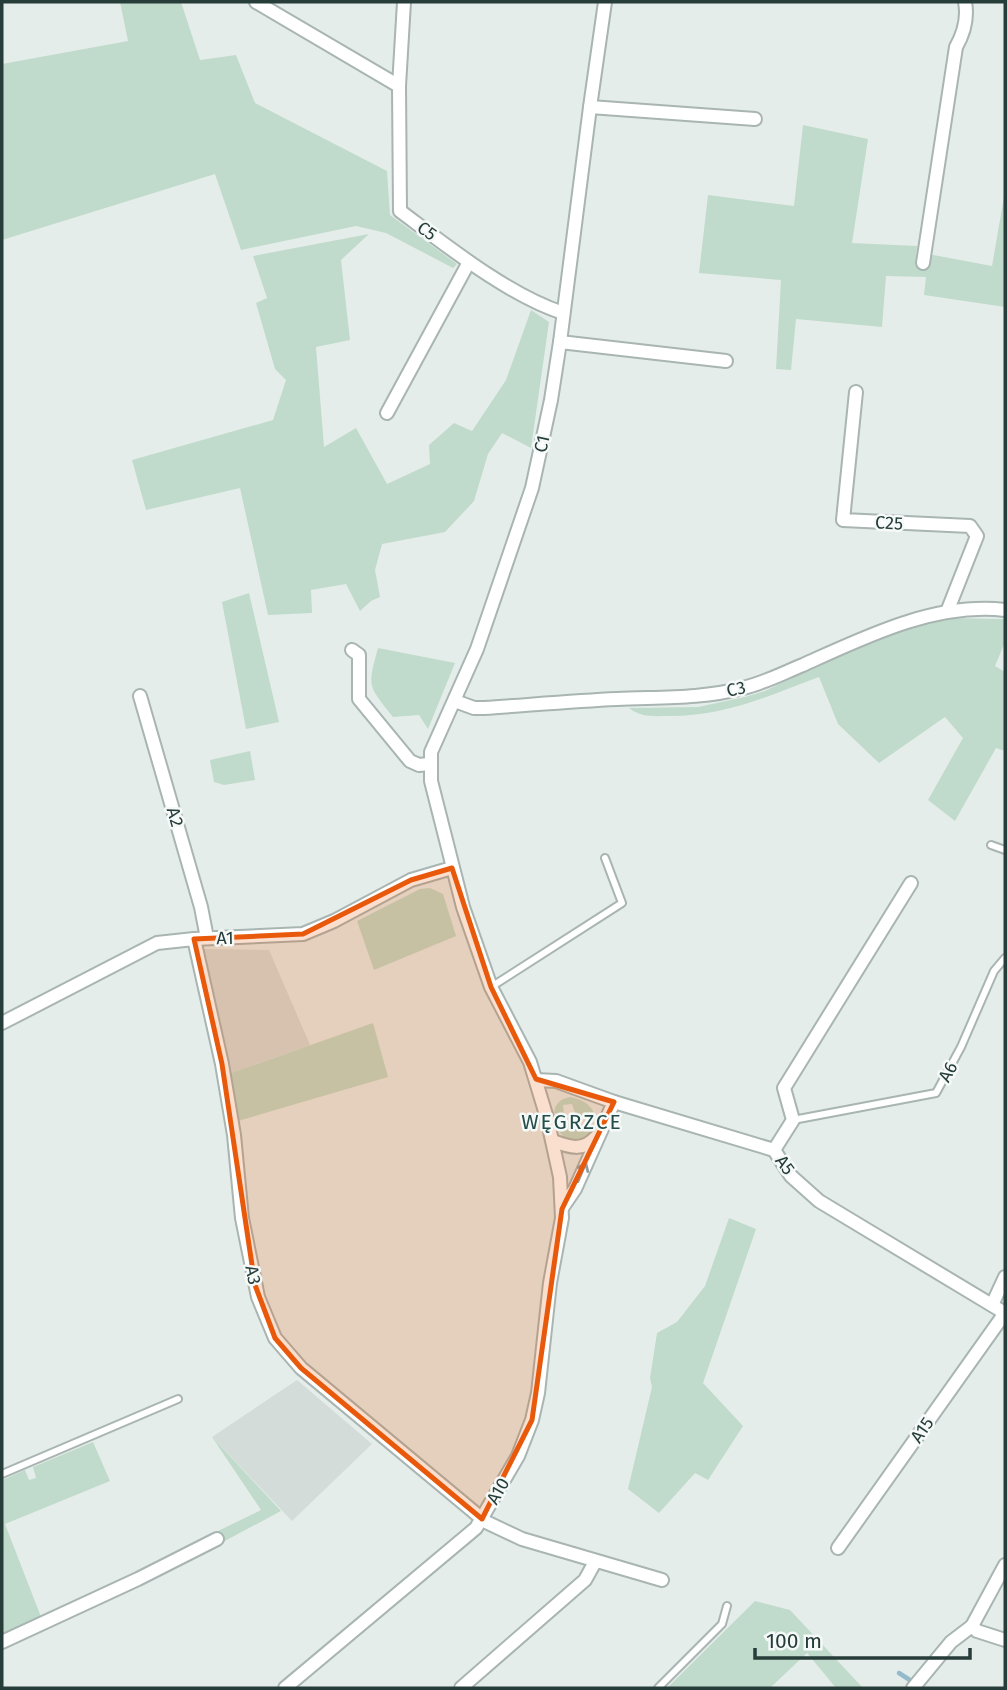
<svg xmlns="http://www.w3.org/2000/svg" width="1007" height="1690" font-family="'Fira Sans',sans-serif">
  <rect width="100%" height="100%" fill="#e5edea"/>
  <!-- built -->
  <g fill="#d3dcd9">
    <path d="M204 949 269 950 310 1045 231 1073Z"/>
    <path d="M297 1380 372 1444 292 1521 212 1437Z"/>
  </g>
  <!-- green -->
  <g fill="#c0dbcb">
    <path d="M120 2H181L200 60 236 55 255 103 387 171 390 215 457 264 453 268 386 233 356 226 241 250 215 174 2 240V64L128 41Z"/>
    <path d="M803 125 868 139 852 243 917 246 915 265 926 267 928 254 992 266 1005 191V307L924 295 926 277 886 276 882 327 796 319 791 370 776 369 781 280 699 273 708 195 794 206Z"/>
    <path d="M369 234 341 260 350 340 316 347 324 447 356 428 387 484 430 464 429 445 454 423 472 431 506 380 531 310 549 322 531 448 502 433 488 454 474 501 445 532 382 544 375 570 380 597 371 601 360 611 346 584 311 590 312 613 268 615 240 488 146 510 132 460 273 420 286 380 275 369 256 303 267 298 253 256Z"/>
    <path d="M249 593 279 722 246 729 222 602Z"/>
    <path d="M946 618 1005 619V642L995 666 1005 672V751L996 748 955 821 928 800 963 738 945 717 879 763 838 724 819 677C768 696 726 716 670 716 654 716 642 718 629 708L698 707 745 697 765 691 833 657 895 632Z"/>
    <path d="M378 648 455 663 428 729 419 715 393 717C368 685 367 688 378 648Z"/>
    <path d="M250 751 255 780 224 785 214 782 210 760Z"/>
    <path d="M430 888 443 894 456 936 374 970 357 921 420 889Z"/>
    <path d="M373 1023 388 1077 238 1121 231 1073Z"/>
    <path d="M570 1097C584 1100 593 1105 596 1120L576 1116 572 1104 563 1105 564 1115 554 1113C555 1104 560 1099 570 1097Z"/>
    <path d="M554 1120 593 1127C581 1151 560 1142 554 1120Z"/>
    <path d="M729 1218 756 1229 703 1383 743 1426 708 1480 695 1473 659 1513 628 1489 652 1387 650 1378 657 1333 677 1322 705 1286Z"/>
    <path d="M212 1437 281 1511 221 1543 216 1532 261 1510Z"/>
    <path d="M93 1442 110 1481 5 1524 41 1617 2 1634V1480L25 1470 29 1480 36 1478 33 1467Z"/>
    <path d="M755 1601 790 1610 863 1688H836L807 1653 770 1688H667Z"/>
  </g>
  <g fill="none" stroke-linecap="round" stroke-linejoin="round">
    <!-- stream -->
    <path stroke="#93bbcb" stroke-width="4.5" d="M899 1673 916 1684"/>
    <!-- service casing -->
    <g stroke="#a8b5b2" stroke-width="10">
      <g id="service">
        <path d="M991 845 1005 850"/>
        <path d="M491 987 622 903 605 858"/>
        <path d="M793 1120 936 1093 961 1047 994 971 1005 958"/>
        <path d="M2 1474 178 1399"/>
        <path d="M658 1688 722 1624 727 1606"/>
      </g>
    </g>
    <!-- minor casing -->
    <g stroke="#a8b5b2" stroke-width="16">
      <g id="minor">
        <path d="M256 2 399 86"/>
        <path d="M404 2 399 86 400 211C447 246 508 295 563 313"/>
        <path d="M590 107 755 119"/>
        <path d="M923 263 956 47C964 33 968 18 965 2"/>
        <path d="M560 342 726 361"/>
        <path d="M856 392 843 520 970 526 977 536 947 612"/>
        <path d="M387 413 469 262"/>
        <path d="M352 650 359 655V699L410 761 419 765 429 764"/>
        <path d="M140 696 201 907 207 938"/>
        <path d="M455 701 474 708H484C529 705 573 701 617 699 659 697 702 699 743 688 764 683 783 673 803 665 865 637 935 602 1005 610"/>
        <path d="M194 939 222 1064 234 1135 242 1218 258 1297 275 1338 301 1368 486 1522 522 1539 662 1580"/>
        <path d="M2 1023 157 943 194 939 303 934 334 921 411 880 452 868"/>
        <path d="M536 1080 556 1081 614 1102 774 1150 791 1176 819 1201 1005 1313"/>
        <path d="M553 1141C569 1147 583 1152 596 1137"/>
        <path d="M774 1150 793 1120 784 1088 911 883"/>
        <path d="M562 1208 575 1189 614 1102"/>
        <path d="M992 1305 1005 1277"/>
        <path d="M838 1548 1005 1313"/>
        <path d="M972 1626 977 1631 1005 1640"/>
        <path d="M2 1642 138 1579 217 1539"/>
        <path d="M285 1688 476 1528 518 1456 532 1420 538 1393 550 1283 562 1218 560 1177 547 1118 530 1062 491 987 463 907 431 781V752L477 649 532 488 551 400 560 342 590 107 605 2"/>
        <path d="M461 1688 585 1580 595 1562"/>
        <path d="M913 1688 951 1642 972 1626 1005 1565"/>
      </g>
    </g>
    <!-- service -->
    <use href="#service" stroke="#fff" stroke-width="6"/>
    <!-- minor -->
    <use href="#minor" stroke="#fff" stroke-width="12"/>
  </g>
  <!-- one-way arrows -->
  <defs><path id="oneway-shaft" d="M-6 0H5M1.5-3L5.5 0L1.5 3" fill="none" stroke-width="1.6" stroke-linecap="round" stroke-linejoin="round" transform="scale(1.75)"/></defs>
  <use stroke="#929e9c" href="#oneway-shaft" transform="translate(582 1172) rotate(-67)"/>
  <!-- marked area -->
  <path fill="#e8590c" fill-opacity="0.2" stroke="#e8590c" stroke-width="5" stroke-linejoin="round" d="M452 868 491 987 536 1079 614 1102 562 1209 532 1420 482 1519 301 1368 275 1338 255 1285 222 1064 194 939 303 934 411 880Z"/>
  <g text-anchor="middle" stroke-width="5" stroke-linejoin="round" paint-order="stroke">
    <!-- street labels -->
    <g font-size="18" fill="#263d3a" stroke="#f5f9f8">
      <text transform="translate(427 231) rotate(36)" y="6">C5</text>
      <text transform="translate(542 444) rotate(-78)" y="6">C1</text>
      <text transform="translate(889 523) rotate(3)" y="6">C25</text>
      <text transform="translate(736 689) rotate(-13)" y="6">C3</text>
      <text transform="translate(175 817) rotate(74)" y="6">A2</text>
      <text transform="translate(225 938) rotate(-1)" y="6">A1</text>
      <text transform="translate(948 1072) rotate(-62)" y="6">A6</text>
      <text transform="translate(785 1165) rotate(54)" y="6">A5</text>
      <text transform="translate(253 1275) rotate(79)" y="6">A3</text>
      <text transform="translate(922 1430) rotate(-55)" y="6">A15</text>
      <text transform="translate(498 1491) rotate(-60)" y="6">A10</text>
    </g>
    <!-- quarter labels -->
    <g font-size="21" letter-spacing="2" fill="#244d48" stroke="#f5f9f8">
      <text x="572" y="1129">WĘGRZCE</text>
    </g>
  </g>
  <!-- border -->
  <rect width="1007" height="1690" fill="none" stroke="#263d3a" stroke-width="7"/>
  <!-- scale -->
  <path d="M755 1648v10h215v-10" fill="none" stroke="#263d3a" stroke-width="3.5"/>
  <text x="766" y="1648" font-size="21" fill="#263d3a" stroke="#f5f9f8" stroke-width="5" paint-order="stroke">100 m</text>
</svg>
